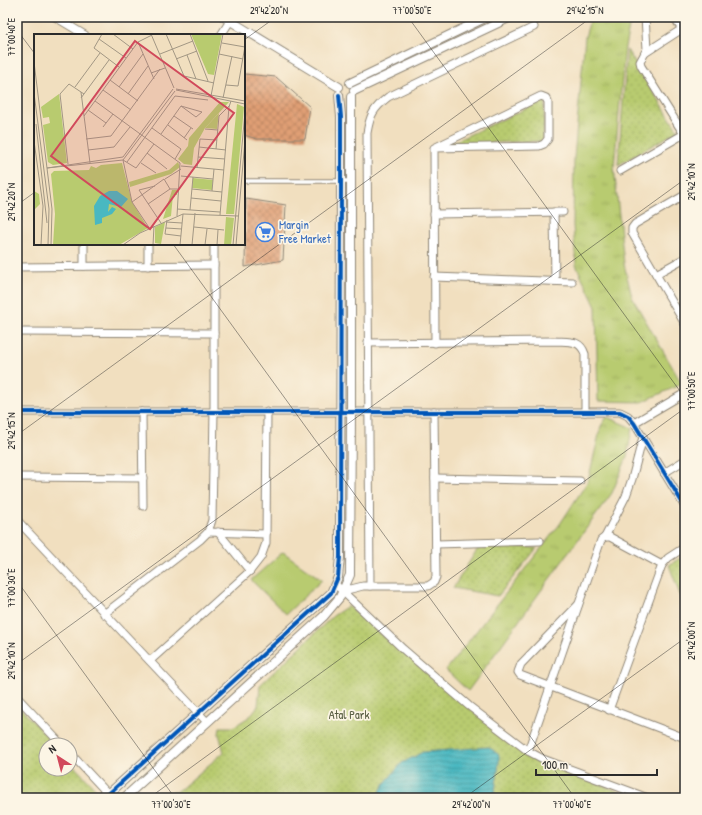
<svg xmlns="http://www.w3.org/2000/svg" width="702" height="815" font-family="'Patrick Hand',sans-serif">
  <defs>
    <pattern id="grass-tufts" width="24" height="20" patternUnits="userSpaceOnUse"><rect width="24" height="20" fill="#b8cb6f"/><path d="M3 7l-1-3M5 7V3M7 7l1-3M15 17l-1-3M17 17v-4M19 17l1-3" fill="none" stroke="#9eae60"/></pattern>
    <pattern id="park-dots" width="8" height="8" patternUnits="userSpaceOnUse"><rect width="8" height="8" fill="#b8cb6f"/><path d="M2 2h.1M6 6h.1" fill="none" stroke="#9eae60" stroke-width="1.8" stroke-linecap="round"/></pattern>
    <pattern id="water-rules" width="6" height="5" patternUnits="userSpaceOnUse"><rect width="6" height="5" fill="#49b8c1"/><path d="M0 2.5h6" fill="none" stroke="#3d969d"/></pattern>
    <pattern id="building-cross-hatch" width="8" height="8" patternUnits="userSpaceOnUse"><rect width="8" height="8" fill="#e09f74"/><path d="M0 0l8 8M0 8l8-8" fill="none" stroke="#b6825f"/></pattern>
  </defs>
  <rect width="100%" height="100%" fill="#fcf5e5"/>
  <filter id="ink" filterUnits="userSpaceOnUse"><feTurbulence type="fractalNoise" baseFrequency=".025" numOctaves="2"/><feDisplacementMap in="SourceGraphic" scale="8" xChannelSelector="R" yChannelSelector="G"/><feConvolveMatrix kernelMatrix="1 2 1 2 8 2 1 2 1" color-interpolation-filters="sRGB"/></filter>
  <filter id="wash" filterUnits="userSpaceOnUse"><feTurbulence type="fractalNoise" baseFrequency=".012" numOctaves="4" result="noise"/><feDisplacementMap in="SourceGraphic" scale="16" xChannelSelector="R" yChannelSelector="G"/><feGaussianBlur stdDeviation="0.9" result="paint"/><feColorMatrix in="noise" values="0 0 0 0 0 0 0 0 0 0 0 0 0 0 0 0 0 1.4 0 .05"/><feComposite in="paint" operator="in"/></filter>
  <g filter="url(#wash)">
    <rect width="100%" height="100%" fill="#f1dfbf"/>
    <!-- grass -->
    <g fill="url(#grass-tufts)" stroke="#727b4d">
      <path d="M591 17H631L625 47 614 167 624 264 632 297 682 384 642 402 598 401 596 307 576 265 573 225 574 158 585 37Z"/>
      <path d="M607 417 632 428 627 457 612 493 468 691 446 670 560 524 588 481 601 426Z"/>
    </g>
    <!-- park -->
    <g fill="url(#park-dots)" stroke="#727b4d">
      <path d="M627 50 678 131 618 165Z"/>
      <path d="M545 100 543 141 449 144Z"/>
      <path d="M480 545 537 548 498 596 453 588Z"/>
      <path d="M685 555V608L669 565Z"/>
      <path d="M348 606 526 755 635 798H148L154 792H177L224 752 219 734 220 727H233L249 717 258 706 260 685 333 616Z"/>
      <path d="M17 705 55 745H46V769H70V762L99 792 93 798H17Z"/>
    </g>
    <!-- pitch -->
    <path fill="#b8cb6f" stroke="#727b4d" d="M283 552 322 580 286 614 251 580Z"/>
    <!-- water -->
    <path fill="url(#water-rules)" stroke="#3a7276" d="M489 747 499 755V763L494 798H376L385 783 402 763 423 752Z"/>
    <g id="blocks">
      <!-- building -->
      <g fill="url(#building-cross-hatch)">
        <path d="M244 74 276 77 310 107 305 139H257L244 135Z"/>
        <path d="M246 199 286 205 283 260 245 267Z"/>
      </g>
    </g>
  </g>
  <g filter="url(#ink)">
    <use href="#blocks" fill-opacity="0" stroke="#8e8575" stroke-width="1"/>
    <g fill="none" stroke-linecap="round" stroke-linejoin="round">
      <!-- service casing -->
      <g stroke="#8e8575" stroke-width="5.5">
        <path id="service" d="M244 181H351"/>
      </g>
      <!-- minor casing -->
      <g stroke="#8e8575" stroke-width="9">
        <g id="minor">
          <path d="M55 17 85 35"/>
          <path d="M645 17 647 49 640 62 641 66 685 136"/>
          <path d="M674 17 685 34"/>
          <path d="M221 35 230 21"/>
          <path d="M645 53 682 29"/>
          <path d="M434 148 539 146 544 144 548 139V102L546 98 541 96 434 148 435 343"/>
          <path d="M620 171 684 134"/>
          <path d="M685 195 635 224 632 228V233L685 324"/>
          <path d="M554 212 555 281"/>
          <path d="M434 214 563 212"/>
          <path d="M84 244V266"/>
          <path d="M148 244V266"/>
          <path d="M17 267 214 265"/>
          <path d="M656 274 685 258"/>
          <path d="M434 277 572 282"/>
          <path d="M17 332 214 333"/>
          <path d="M368 343 554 341C569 342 580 339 585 354V412"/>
          <path d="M17 412H620L628 416 634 423 685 507"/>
          <path d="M142 412 143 506"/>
          <path d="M634 423 685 393"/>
          <path d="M664 473 685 460"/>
          <path d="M17 477 143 478"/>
          <path d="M435 478 580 481"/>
          <path d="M17 520 207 722"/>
          <path d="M208 532 266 534"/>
          <path d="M218 532 250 571"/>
          <path d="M605 537 626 496 632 479 643 437"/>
          <path d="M436 544 540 541"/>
          <path d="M335 584 403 649 469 706 528 751 543 759 648 798"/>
          <path d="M370 586 367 133C370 115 373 109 388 97L534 27"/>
          <path d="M343 591 363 586H428L434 582 436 577 434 412"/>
          <path d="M578 605 521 664 518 672 520 675 685 738"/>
          <path d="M104 614 200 540 208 532 212 520 214 411V244"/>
          <path d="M150 661 250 571 261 557 266 543 267 411"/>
          <path d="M17 697 62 745"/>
          <path d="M609 710 662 565 668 558 685 547"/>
          <path d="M528 751 601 540 605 537H610L662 565"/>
          <path d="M70 753 112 798"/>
        </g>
      </g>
      <!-- tertiary casing -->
      <g stroke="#8e8575" stroke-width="10">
        <g id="tertiary">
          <path d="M224 17 339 87"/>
          <path d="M350 83 487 17"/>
          <path d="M354 91 511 17"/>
          <path d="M104 798 331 593 338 577 340 557 341 180V117L339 95"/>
          <path d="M124 798 324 616 340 597 350 575 351 412V97"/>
        </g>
      </g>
      <!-- service -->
      <use href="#service" stroke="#fff" stroke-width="3.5"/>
      <!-- minor -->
      <use href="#minor" stroke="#fff" stroke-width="7"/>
      <!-- tertiary -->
      <use href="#tertiary" stroke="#fff" stroke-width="8"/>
      <!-- cycleway casing -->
      <g stroke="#fcf5e5" stroke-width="6">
        <g id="cycleway">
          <path d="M17 412H620L628 416 634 423 685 507"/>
          <path d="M104 798 331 593 338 577 340 557 341 180V117L339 95"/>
        </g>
      </g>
      <!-- cycleway -->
      <use href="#cycleway" stroke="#0057b8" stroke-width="4"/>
    </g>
  </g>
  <!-- ticks -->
  <path fill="none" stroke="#2b2b2b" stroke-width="1" stroke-opacity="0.45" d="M408 17 685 398M17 30 35 54M244 40 276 17M17 205 35 192M173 244 575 798M17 435 592 17M17 581 175 798M17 664 685 179M149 798 685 408M464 798 685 638"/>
  <!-- icons -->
  <defs>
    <g id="supermarket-ring" transform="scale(1)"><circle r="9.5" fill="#fcf5e5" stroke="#3f7fe0" stroke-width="1.5"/><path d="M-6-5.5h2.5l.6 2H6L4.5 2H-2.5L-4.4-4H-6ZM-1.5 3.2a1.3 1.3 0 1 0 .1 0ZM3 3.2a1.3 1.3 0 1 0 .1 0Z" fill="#3f7fe0"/></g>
  </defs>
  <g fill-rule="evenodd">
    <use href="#supermarket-ring" x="265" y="232"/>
  </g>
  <g text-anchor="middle" stroke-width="3.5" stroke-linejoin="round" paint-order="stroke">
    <!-- shop labels -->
    <g font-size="12" fill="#366cbe" stroke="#fcf5e5" text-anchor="start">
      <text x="279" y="229">Margin<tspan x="279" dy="14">Free Market</tspan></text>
    </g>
    <!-- park labels -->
    <g font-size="12" fill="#555b3f" stroke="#fcf5e5">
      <text x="349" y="719">Atal Park</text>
    </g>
  </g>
  <!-- overview -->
  <g transform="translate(34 34)">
    <rect width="211" height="211" fill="#f1dfbf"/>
    <path d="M157 0H188L180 41 174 40ZM186 68H195L171 94 160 114 158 131 150 130 144 125 154 112 155 104ZM144 128 146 133 137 140 96 153 95 148 135 136Z" fill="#b8cb6f"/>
    <path d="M25 60 33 129 19 131 14 128 9 91 16 89 15 83 9 84 7 73ZM203 70 210 73 200 180H192ZM185 79 183 95 171 94ZM88 129 98 168 114 194 85 211H19L21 180 17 140 20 137 55 136 57 132 62 134 67 131ZM159 144 179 146 178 156 158 154ZM138 156H143V161H139L137 182 129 185ZM0 157 5 160 6 170 0 176ZM192 183 200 184 197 211H190ZM131 188 127 210 121 209V193Z" fill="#b8cb6f"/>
    <path d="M75 157H83L94 165 87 173 75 170 74 178 78 173 82 175 78 180 68 184V189L61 191 60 172 66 162Z" fill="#49b8c1"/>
    <path fill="none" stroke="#a29784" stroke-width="1" d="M68 0 60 14 85 33M79 0 99 15M117 0 140 54M132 0 150 42 180 49M156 0 174 47M65 5 92 24M104 8 120 45M188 9 211 13M126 20 159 7M185 20 209 25M153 21 162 45M142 25 163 17M0 28 18 175 17 211M117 39 131 34M76 46 104 67M192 51 204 52 211 12M41 53 66 19M85 53 109 20M142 55 211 67M69 56 97 76M142 56 211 70M47 58 56 129M0 59 15 175 14 211M94 60 114 32M177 62 189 0M47 64 75 26M189 64 198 22M61 67 146 129 143 182M54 76 72 89M50 82 104 8 118 1M140 82 159 95M2 90 13 189M134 91 153 106M69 93 79 80M118 94 147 115 141 125M171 95 184 96M127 100 147 72 168 78 162 83 147 72M150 104 157 94M52 105 77 102 126 35M0 107 9 172 7 211M165 113 192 116M182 115 185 82 195 72M54 116 80 113 96 93M113 119 133 135M164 123 191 125M89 126 98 168 116 195M89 126 102 134 120 110M93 128 141 62 174 66M107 129 122 139M34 130 26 60 35 50 50 60M147 132 190 136M13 134 89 126 141 57M13 134 89 123 139 55M163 134 166 105 183 106M147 142 179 145M131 145 147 135M121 152 105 156 127 189M158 155 188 158M178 157 180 135M157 164 187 167M98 168 130 145 136 155M114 170 136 155H145M143 175 186 178M156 176 159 143M186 181 195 73 197 67M133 186 131 200 147 202M132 188 148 189M160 193 190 196M132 194 148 195M89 211 106 199 149 180 204 182M103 211H117M119 211 120 192M146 211 149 180M158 211 161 179M171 211 173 195M183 211 184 196M199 211 211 78M202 211 211 106"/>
    <path fill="#d1495b" fill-opacity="0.15" stroke="#d1495b" stroke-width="2" d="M101 7 200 79 116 195 17 122Z"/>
    <rect width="211" height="211" fill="none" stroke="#2b2b2b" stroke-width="2"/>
  </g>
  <!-- margin -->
  <rect width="702" height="815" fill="none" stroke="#fcf5e5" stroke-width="44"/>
  <!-- north arrow -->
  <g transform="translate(58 757) rotate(324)"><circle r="19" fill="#fcf5e5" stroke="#a8a49b"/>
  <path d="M0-3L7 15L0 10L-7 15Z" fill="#d1495b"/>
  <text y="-6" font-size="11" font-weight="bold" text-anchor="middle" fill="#2b2b2b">N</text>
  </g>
  <!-- scale -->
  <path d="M536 769v6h121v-6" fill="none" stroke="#2b2b2b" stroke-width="2"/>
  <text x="542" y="769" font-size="12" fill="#2b2b2b" stroke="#fcf5e5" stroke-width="3" paint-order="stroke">100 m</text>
  <rect x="22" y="22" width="658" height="771" fill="none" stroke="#2b2b2b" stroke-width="1.5"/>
  <g font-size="10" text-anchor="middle" fill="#2b2b2b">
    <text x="269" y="14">29°42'20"N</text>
    <text x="412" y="14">77°00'50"E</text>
    <text x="585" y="14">29°42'15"N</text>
    <text transform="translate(11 37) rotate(-90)" y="4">77°00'40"E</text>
    <text transform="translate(691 182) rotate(-90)" y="4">29°42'10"N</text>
    <text transform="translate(11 202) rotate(-90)" y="4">29°42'20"N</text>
    <text transform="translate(691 391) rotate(-90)" y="4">77°00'50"E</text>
    <text transform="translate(11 431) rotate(-90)" y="4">29°42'15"N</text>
    <text transform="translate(11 588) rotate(-90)" y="4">77°00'30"E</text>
    <text transform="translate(691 641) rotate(-90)" y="4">29°42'00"N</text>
    <text transform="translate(11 661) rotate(-90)" y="4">29°42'10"N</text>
    <text x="171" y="808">77°00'30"E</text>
    <text x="471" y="808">29°42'00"N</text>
    <text x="572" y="808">77°00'40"E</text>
  </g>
</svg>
